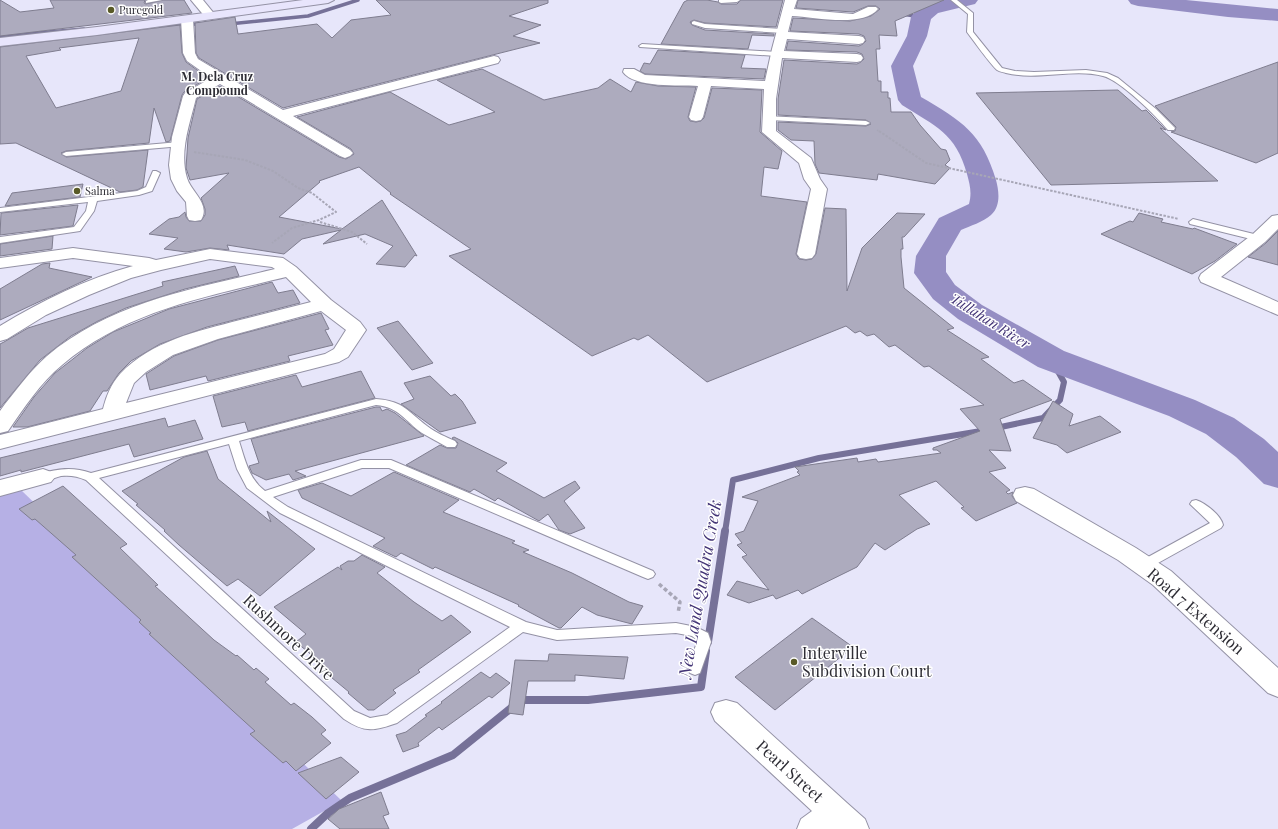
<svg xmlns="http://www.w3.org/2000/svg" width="1278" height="829" font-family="'Playfair Display',serif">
  <rect width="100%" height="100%" fill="#e7e6fa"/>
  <!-- green -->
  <path fill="#b6b0e5" d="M21 490 342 801 292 829H0V496Z"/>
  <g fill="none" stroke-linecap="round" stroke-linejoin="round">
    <!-- stream-far2 -->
    <g stroke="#767198" stroke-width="3.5">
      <path d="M902 14 921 17"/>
      <path d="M229 24 308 16 358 0"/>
      <path d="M161 25 202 24"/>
      <path d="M0 36 84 29"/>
    </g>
    <!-- stream-far1 -->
    <g stroke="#767198" stroke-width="6">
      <path d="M996 428 1043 418 1060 400 1064 382 1051 359"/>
      <path d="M725 532 733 480 819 458 987 430"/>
    </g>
    <!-- stream -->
    <g stroke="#767198" stroke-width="8">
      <path d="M708 642 725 531"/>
      <path d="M311 829 328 813 350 798 453 755 521 700H588L701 687 706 651"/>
    </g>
    <!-- river -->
    <g fill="#958ec3" fill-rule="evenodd">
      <path d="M944 0H978L975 4 938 13 931 19 927 36 913 66 921 97C962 121 982 133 996 180 999 191 1001 206 991 215 983 222 970 226 961 230L946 256V272L955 285 982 305 1064 351 1195 400 1234 418 1264 439 1278 452V488L1264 484 1236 457 1206 434 1169 416 1038 367 958 319 933 299 914 273 916 256 939 218 969 204C972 193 970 185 967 174 956 133 935 126 902 105L898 100 891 66 907 36 911 17 914 13 924 5Z"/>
      <path d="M1128 0H1186L1278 9V21L1228 17 1138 6 1131 4Z"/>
    </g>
  </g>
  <!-- building -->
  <g fill="#adabbe" stroke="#7f7d8f" fill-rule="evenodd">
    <path d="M0 0 20 12 54 8 50 0H145L144 3 146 4 163 0H184L192 13 0 36Z"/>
    <path d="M376 0H548V3L509 16 541 25 513 36 540 43 283 108 199 58 196 53 195 23 235 17 238 34 317 24 332 38 351 20 391 15Z"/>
    <path d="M688 0H707L718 2 721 4H737L741 0H783L776 27 705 23 694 20 690 22 692 25 705 30 774 34V36L752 35 748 49 661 44 684 2Z"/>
    <path d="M798 0H944L895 21 897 36 879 35 880 49H876L878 81H881V92H888V98H890L891 112H911L920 125 941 149 946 150 950 160 945 165 950 168 935 184 878 174 877 180 819 173 815 164 814 141 791 140 778 130V122L866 126 871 124 866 120 778 115V99L784 60 857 64 861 62 864 59 862 54 857 52 786 50 788 41 859 46 863 44 866 41 864 36 859 34 790 31 793 18 850 21 871 16 880 9 876 6H868L853 12 796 8Z"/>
    <path d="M180 25 182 53 186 62 208 78 184 92 182 95 170 141 166 142 154 108 149 143 66 151 61 153 66 157 148 150 143 187 137 190 120 192 16 143 0 144V47ZM139 38 121 91 56 108 26 56 61 50 59 48Z"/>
    <path d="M658 50 745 55 741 68 766 69 764 79 645 74 640 71 644 63 650 64Z"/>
    <path d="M1278 62V153L1256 163 1171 132 1175 131 1176 127 1155 106Z"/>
    <path d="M482 69 544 100 598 88 610 79 631 92 636 82 658 86 696 87 688 117 690 121 696 122 701 121 704 118 712 88 762 90 760 132 782 151 778 169 764 167 761 196 807 202 796 254 799 259 806 260 812 259 816 254 825 208 846 209 847 291 862 248 897 213 925 214 904 237H902L903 249H901V257L904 288 954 328 947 330 989 357 981 359 1014 383 1023 380 1052 400 1000 419 1011 451 989 450 1006 468 989 472 1010 490 1006 492 1008 494 1013 492 1012 496 1017 503 976 521 961 508 964 507 936 481 899 495 930 524 917 529 885 550 875 543 857 567 802 594 798 590 776 599 773 595 749 603 727 595 737 581 769 590 742 557 747 555 737 545 742 543 735 534 744 531 758 501 742 497 800 475 797 472 799 471 795 467 857 458 858 462 876 459 878 462 941 453 937 450H933V448L980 431 960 409 984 405 929 366 924 367 895 345 889 347 874 334 867 336 860 331 855 333 846 326 707 382 648 335 638 340 634 338 592 356 449 256 471 249 390 194 391 193 359 167 319 181 320 182 279 217 342 229 382 200 417 256 415 255 405 267 376 264 393 246 365 234 323 244 341 230 302 239 284 254 227 245 229 250 210 248 186 252 164 249 178 238 149 234 169 219 179 217 185 212 186 217 189 221H201L205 215V209L201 198 229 173 190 180 186 168 188 138 197 99 220 86 339 157 346 159 354 154 351 149 297 117 390 92 449 125 495 112 437 80Z"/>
    <path d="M1118 90 1142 111 1146 110 1166 130 1160 128 1218 181 1051 185 976 93Z"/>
    <path d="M83 184 80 197 5 206 12 193Z"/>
    <path d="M78 205 73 226 0 235 1 213Z"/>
    <path d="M1139 213 1163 219 1161 222 1193 229 1194 228 1237 244 1215 261 1192 274 1101 234 1130 221 1133 222Z"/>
    <path d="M1278 231V265L1248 257 1266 243Z"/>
    <path d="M53 236 52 249 0 256V244Z"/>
    <path d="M50 263 49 268 92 277 0 320V289L42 264Z"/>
    <path d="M235 266 239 276 185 289 126 308 98 321 71 336 40 360 0 408V344L4 342 28 328 163 286 162 282Z"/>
    <path d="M272 282 278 293 293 290 300 303 207 327 160 344 131 361 119 373 107 391H103L90 411 27 427H13L34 397 55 373 87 348 113 332 169 309Z"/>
    <path d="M321 313 329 329 325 330 333 345 288 356 290 361 208 381 206 376 150 390 146 374 174 356 218 340Z"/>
    <path d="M398 321 433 363 412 370 377 328Z"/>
    <path d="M361 371 375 398 248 431 245 422 222 427 213 396 296 375 302 387Z"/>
    <path d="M430 376 451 396 455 394 462 401 476 423 440 432 401 404 414 399 404 383Z"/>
    <path d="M1053 401 1073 414 1069 426 1100 416 1121 432 1067 453 1057 445 1033 438Z"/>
    <path d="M376 407H380L382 411 387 409 395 413 424 436 295 471 306 476 293 480 289 474 266 480 252 473 249 466 259 463 251 439Z"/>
    <path d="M165 418 168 427 195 420 203 439 134 457 129 444 21 472V470L0 476V458Z"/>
    <path d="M454 437 507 463 496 471 544 498 575 481 580 488 564 501 585 528 570 534 559 530 548 514 539 521 498 498 495 501 474 489 470 492 406 465 440 445 447 448H456L458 443 452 438Z"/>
    <path d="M207 451 218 479 271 522 267 511 315 549 260 596 238 579 227 586 179 545 164 531 165 530 136 505 138 504 122 491 184 457Z"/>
    <path d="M394 472 459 500 443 512 515 541 512 543 529 550 523 552 572 573 629 602 643 606 632 624 597 615 582 607 561 628H559L518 606 519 605 435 567 433 569 401 553 396 557 373 546 385 538 302 498 298 490 322 483 351 496Z"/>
    <path d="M63 486 127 544 120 548 158 585 155 586 214 640 236 656 237 655 254 670 256 668 269 679 265 682 291 705 294 703 312 717 326 730 321 734 331 743 296 771 286 761 283 763 250 734 255 731 233 711 149 634 151 633 139 622 141 620 72 557 76 555 35 519 32 520 19 509Z"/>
    <path d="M362 555 385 567 377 573 414 602 442 621 451 615 471 632 418 670 420 672 393 690 396 693 374 710H368L348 693 349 692 320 668 323 667 312 658 314 657 296 642 306 634 274 607 338 567 342 570 340 566 348 561H354Z"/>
    <path d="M812 618 853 647 775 710 735 677Z"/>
    <path d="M549 654 628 657 624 679 575 675V681H528L523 715 508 713 515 660 548 661Z"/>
    <path d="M481 672 490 678 496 673 510 683 492 698 489 696 442 730 439 727 418 743 419 746 403 752 396 735 406 732 427 716 425 715 442 703 441 702Z"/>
    <path d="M341 757 359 772 326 799 298 773Z"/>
    <path d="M381 792 389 814 383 816 389 829H340L328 819 339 809Z"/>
  </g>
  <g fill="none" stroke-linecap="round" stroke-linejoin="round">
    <!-- service casing -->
    <g stroke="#9492a5" stroke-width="2">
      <g id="service">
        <path d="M148 0H162L146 3V1Z"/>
        <path d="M719 0H740L737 2 721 3 719 2Z"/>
        <path d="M951 0H957L973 13V32L1002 68 1015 71 1034 72 1086 70 1107 73 1118 78 1156 109 1175 128 1174 130H1168C1156 116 1120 80 1103 76 1072 68 1038 81 1006 73 1004 72 1000 72 997 70 991 65 973 40 967 32L968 14Z"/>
        <path d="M694 21 705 24 783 29 786 31 783 33 705 28 692 24V22Z"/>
        <path d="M642 44 777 52 780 54 777 56 640 47 639 46Z"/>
        <path d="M766 116 866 121 870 123 866 125 769 120 765 118Z"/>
        <path d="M179 142 183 144 182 146 66 156 62 154 66 152Z"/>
        <path d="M153 171H156L160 173 152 191 139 195 97 201 94 211 80 231 0 243V237L74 227 86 211 88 202 0 212V208L137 191 146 187Z"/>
        <path d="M1193 219 1262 236 1263 238 1259 241 1190 224 1189 222Z"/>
        <path d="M376 399C404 401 407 411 427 426 436 433 446 437 455 441L457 444 455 447H447C439 442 430 438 422 433 405 421 399 407 376 405L239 441C245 460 249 479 265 491L361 460H391L653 571 655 574 653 577 648 579 643 577 389 468H362L273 497 288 507 526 622 557 630 676 623 696 627 708 633 711 642 700 673 695 675 690 673 688 669 697 642V640L692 636 676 633 557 640 523 632 397 723C374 731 365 733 344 719L86 480C77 476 70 475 61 476 53 478 46 482 39 480L37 477 39 474C57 469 72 466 91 473ZM229 444 237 469 247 488 280 513 510 627 387 715 370 718 354 711 99 478Z"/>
        <path d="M1196 500C1205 503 1221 515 1223 525L1221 528 1149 568 1144 570 1139 568 1138 565 1139 562 1210 523 1190 504 1192 501Z"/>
      </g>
    </g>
    <!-- minor casing -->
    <g stroke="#9492a5" stroke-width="2">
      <g id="minor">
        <path d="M191 0H203L216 16 214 18H206Z"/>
        <path d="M785 0H797L794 9 853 14 868 7H876L878 9C863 28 814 17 792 16L788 32 859 36 863 37 865 40 863 43 859 44 787 39 784 51 857 54 861 55 863 58 861 61 857 62 782 58 776 99V131L811 158 820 179 827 189 815 254 812 258 806 259 800 258 797 254 811 189 804 179 799 163 762 132 764 89 711 86 703 117 701 120 696 121 691 120 689 117 698 86C680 85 634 88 623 72L624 69H634L645 75 765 81 772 49Z"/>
        <path d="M187 16 191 17 193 19 195 53 198 59 283 110 494 56 498 57 500 60 498 63 293 116 350 150 353 153 350 156 345 158 340 156 220 84 196 98C190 123 179 152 187 178 191 192 211 204 201 220L195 221 189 220 187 216 186 202 177 191 171 179 169 165 172 137 183 96 185 93 211 78 187 61 183 53 181 19 183 17Z"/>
        <path d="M1278 215V229L1265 242 1221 277 1278 302V315L1201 282 1199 278 1201 274 1253 234 1272 216Z"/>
        <path d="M73 248 149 258 156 260 210 249 283 258 296 267 331 300 360 322 366 330 348 357 339 362 0 449V435L103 409C106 397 111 384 120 374 151 341 198 331 240 320 264 314 287 308 311 302L286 277C208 296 125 311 62 365 40 383 24 408 8 431L0 433V411L5 404C18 388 31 370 47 356 111 302 196 288 275 269L272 267 210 259 161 270 131 278 89 295 46 315 7 339 0 341V326C41 301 86 279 133 266L73 258 0 268V258ZM321 311 346 330 334 349 325 354 126 403 134 383 146 372 173 355 218 339Z"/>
        <path d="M43 469 51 472 55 477 51 482 0 496V480Z"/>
        <path d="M1025 487 1034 489 1136 548 1171 571 1278 668V697L1268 693 1153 585 1118 560 1016 501 1013 495 1016 489Z"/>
        <path d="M726 700 737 703 847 803 865 819 869 829H797L801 819 812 811 715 721 711 712 715 703Z"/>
      </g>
    </g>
    <!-- secondary casing -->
    <g stroke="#9492a5" stroke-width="2">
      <path id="secondary" d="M303 0H334L328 3 97 35 0 46V38L97 27Z"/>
    </g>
    <!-- path-far2 -->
    <path stroke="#a7a6b6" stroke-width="1.5" stroke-dasharray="1.5 1" stroke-linecap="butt" d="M877 130 880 132"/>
    <!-- path-far1 -->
    <g stroke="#a7a6b6" stroke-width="2" stroke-dasharray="2.5 1.5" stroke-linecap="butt">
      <path d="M879 131 926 163 1179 219"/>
      <path d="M194 152 245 160 273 171 298 188 312 193 336 212 319 220 292 228 272 243"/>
      <path d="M320 222 352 232 367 244"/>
    </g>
    <!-- path -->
    <path stroke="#a7a6b6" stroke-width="3.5" stroke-dasharray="4 2.5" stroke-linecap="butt" d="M659 584 680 602 678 613"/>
    <!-- service -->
    <use href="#service" fill="#fff" fill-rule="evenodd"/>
    <!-- minor -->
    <use href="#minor" fill="#fff" fill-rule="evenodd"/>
    <!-- secondary -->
    <use href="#secondary" fill="#e8e5fc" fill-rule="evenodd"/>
  </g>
  <!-- markers -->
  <g fill="#595a27" stroke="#fff" stroke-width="1.5">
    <circle cx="111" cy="10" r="4"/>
    <circle cx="77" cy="191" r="4"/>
    <circle cx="794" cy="662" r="4"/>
  </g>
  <g text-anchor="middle" stroke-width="3" stroke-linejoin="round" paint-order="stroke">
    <!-- far-poi labels -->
    <g font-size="11" fill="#2e2d35" stroke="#fff" text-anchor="start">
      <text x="119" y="14">Puregold</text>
      <text x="85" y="195">Salma</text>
    </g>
    <!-- far-neighbourhood labels -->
    <g font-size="12" font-weight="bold" fill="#2e2d35" stroke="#fff">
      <text x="217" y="81">M. Dela Cruz<tspan x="217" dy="14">Compound</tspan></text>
    </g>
    <!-- water labels -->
    <g font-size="14" font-style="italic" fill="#423375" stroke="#fff">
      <text transform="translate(990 321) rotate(32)" y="5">Tullahan River</text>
    </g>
    <!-- near-street labels -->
    <g font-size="16" fill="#2e2d35" stroke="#fff">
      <text transform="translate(1196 611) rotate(41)" y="6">Road 7 Extension</text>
      <text transform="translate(289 637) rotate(43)" y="6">Rushmore Drive</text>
      <text transform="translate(790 771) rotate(42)" y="6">Pearl Street</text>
    </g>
    <!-- near-poi labels -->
    <g font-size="16" fill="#2e2d35" stroke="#fff" text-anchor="start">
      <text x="802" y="659">Interville<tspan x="802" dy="18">Subdivision Court</tspan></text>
    </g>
    <!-- near-water labels -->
    <g font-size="17" font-style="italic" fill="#423375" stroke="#fff">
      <text transform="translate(700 589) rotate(-80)" y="6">New Land Quadra Creek</text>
    </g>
  </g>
</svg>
